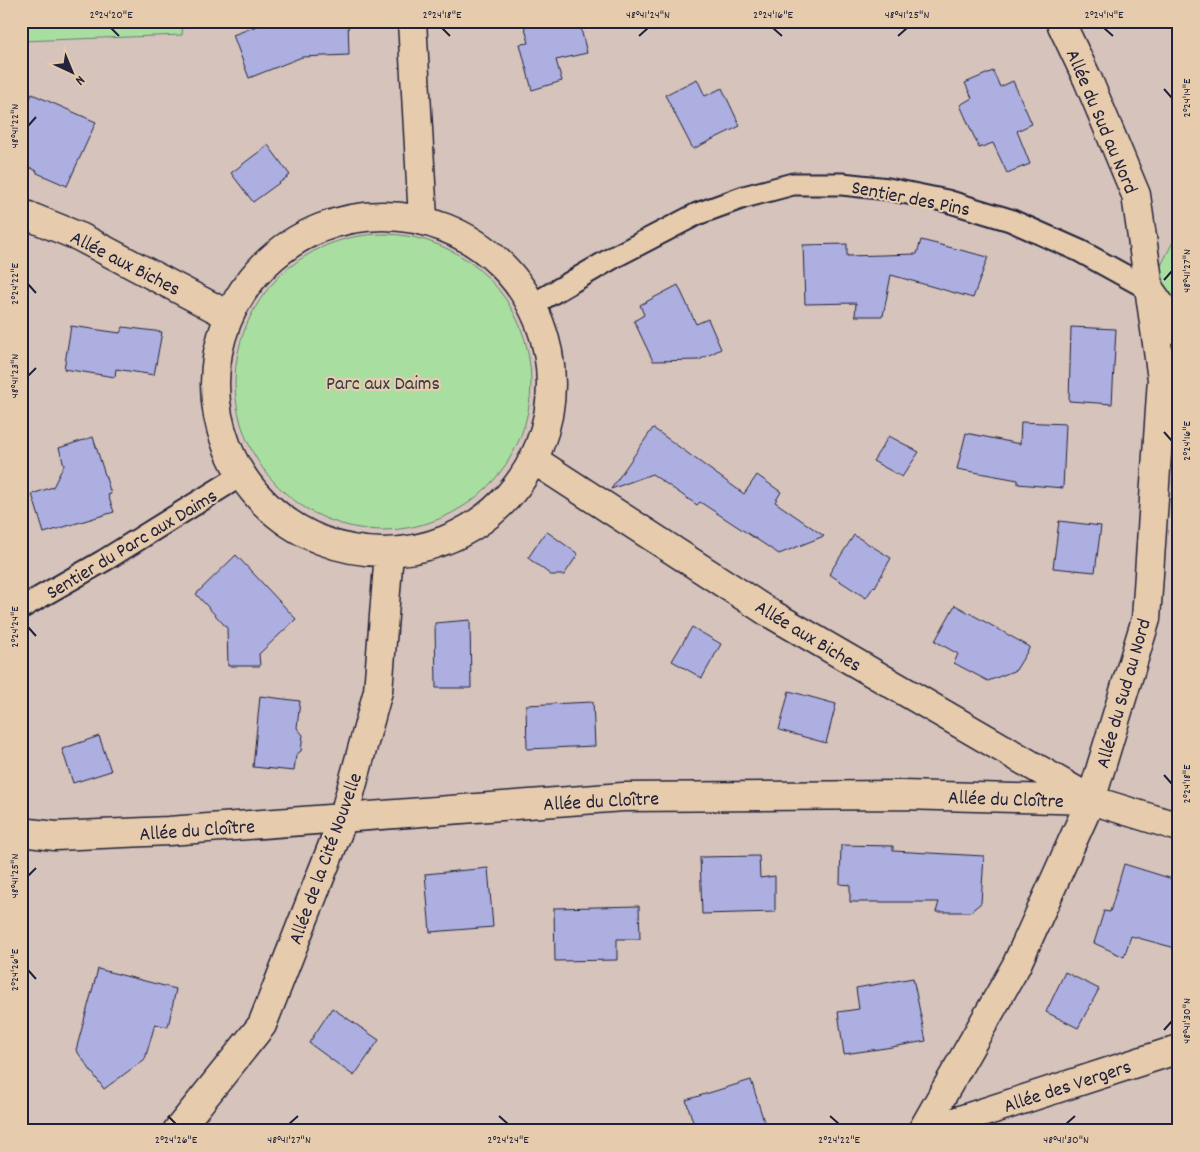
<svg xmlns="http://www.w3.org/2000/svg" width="1200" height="1152" font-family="Dekko,sans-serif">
	<rect width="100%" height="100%" fill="#d5c3bc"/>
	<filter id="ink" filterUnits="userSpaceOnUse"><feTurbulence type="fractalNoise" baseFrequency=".02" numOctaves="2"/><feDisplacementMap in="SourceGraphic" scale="10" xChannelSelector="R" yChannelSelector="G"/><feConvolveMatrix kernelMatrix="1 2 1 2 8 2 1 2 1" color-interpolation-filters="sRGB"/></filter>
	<g filter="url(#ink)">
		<!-- green -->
		<path fill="#a9dea1" stroke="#66806e" d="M 21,21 L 183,21 L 182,35 L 21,41 Z
			M 1179,230 L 1179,331 L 1149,289 Z
			M235 382a148 148 0 1 1 296 0a148 148 0 1 1-296 0Z"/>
		<!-- building -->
		<path fill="#acafe0" stroke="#22223b" d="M 270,21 L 348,21 L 349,55 L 302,57 L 249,78 L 233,35 Z
			M 523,21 L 579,21 L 587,53 L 556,60 L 562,81 L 532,90 L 520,44 L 529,43 Z
			M 993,71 L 1000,87 L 1013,81 L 1032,124 L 1017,131 L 1030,164 L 1007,173 L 993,143 L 979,148 L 960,105 L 972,98 L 965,83 Z
			M 697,79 L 705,96 L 722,88 L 740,126 L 693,149 L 665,95 Z
			M 32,94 L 96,122 L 67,186 L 37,173 L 37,171 L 21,163 L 21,119 Z
			M 268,145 L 290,175 L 253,202 L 231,173 Z
			M 921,240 L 988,257 L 973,298 L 891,275 L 883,316 L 855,316 L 856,303 L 805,304 L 803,245 L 847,244 L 847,256 L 917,254 Z
			M 678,285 L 696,324 L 708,319 L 721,349 L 699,360 L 653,361 L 634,321 L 644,315 L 640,305 Z
			M 71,326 L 120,333 L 123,327 L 162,332 L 154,375 L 116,369 L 115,377 L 64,369 Z
			M 1071,327 L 1116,329 L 1112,404 L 1069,401 Z
			M 1021,422 L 1066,424 L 1063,488 L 1018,484 L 1018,480 L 957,469 L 966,433 L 1020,444 Z
			M 653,428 L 744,494 L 757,475 L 781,492 L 775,502 L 824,536 L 779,554 L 700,502 L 697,505 L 652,474 L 611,489 Z
			M 889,436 L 919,452 L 902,477 L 873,461 Z
			M 93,437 L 111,494 L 108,495 L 114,512 L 44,533 L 32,494 L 53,487 L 64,465 L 59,448 Z
			M 1059,521 L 1101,526 L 1095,572 L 1053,568 Z
			M 546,531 L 578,554 L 564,575 L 551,575 L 528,558 Z
			M 854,535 L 891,558 L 875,587 L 874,586 L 866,598 L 829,574 Z
			M 236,555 L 296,619 L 259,654 L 260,666 L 228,666 L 227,628 L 196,594 Z
			M 955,605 L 1030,647 L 1016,670 L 988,681 L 954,663 L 958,654 L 935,641 Z
			M 470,620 L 471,688 L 436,688 L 435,623 Z
			M 692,627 L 721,644 L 702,678 L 672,661 Z
			M 789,691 L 836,704 L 826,743 L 779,730 Z
			M 260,696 L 300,701 L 297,728 L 303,735 L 301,751 L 296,755 L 294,771 L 253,767 Z
			M 593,702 L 595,746 L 527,749 L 526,705 Z
			M 99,736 L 111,771 L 73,783 L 62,749 Z
			M 841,845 L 893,846 L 893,851 L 984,856 L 981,903 L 970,912 L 936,912 L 939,902 L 850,902 L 850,885 L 840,884 Z
			M 759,856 L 760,878 L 775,876 L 775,912 L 702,914 L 700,857 Z
			M 1124,864 L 1179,881 L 1179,949 L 1131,936 L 1124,957 L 1094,943 L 1104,911 L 1110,912 Z
			M 488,868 L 493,927 L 430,932 L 425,874 Z
			M 639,906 L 640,939 L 617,939 L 617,960 L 555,961 L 554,908 Z
			M 98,969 L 176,989 L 168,1027 L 155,1024 L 145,1059 L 104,1089 L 76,1050 Z
			M 1065,972 L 1099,989 L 1078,1028 L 1046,1012 Z
			M 913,978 L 926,1041 L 886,1048 L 844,1054 L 838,1012 L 859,1009 L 856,988 Z
			M 332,1008 L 379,1040 L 354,1076 L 309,1043 Z
			M 751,1080 L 767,1131 L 696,1131 L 686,1100 Z"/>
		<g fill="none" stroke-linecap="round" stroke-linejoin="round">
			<!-- lane casing -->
			<g stroke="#22223b" stroke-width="25">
				<path id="lane" d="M 532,305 L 616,256 L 697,214 L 744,197 L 793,184 L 842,184 L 888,189 L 947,201 L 1010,220 L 1080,251 L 1149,289
					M 21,608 L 105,560 L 240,476"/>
			</g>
			<!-- street casing -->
			<g stroke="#22223b" stroke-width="31">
				<path id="street" d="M 412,21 L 423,219
					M 21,213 L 80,237 L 228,315
					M215 384a168 168 0 1 1 336 0a168 168 0 1 1-336 0Z
					M 1152,293 L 1179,331
					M 534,460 L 768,612 L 1088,798
					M 21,832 L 55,836 L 169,831 L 623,797 L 901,795 L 1091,800 L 1179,827
					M 177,1131 L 262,1025 L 343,819 L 378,691 L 389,553
					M 922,1131 L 1016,966 L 1091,800 L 1146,619 L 1162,379 L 1136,195 L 1088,80 L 1060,21
					M 926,1131 L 1179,1049"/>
			</g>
			<!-- lane -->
			<use href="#lane" stroke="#e6cbad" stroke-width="21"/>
			<!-- street -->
			<use href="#street" stroke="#e6cbad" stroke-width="28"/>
		</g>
	</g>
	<!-- ticks -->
	<path fill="none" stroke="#22223b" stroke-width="2" d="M 111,28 L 119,36M 442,28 L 450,36M 773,28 L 782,36M 1104,28 L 1113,36M 639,36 L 648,28M 898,36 L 907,28M 1164,89 L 1172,98M 28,126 L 36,117M 1164,280 L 1172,271M 28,284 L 36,293M 28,376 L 36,368M 1164,432 L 1172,441M 28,627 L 36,636M 1164,775 L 1172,784M 28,876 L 36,868M 28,970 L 36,979M 1164,1030 L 1172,1021M 168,1116 L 176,1124M 499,1116 L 508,1124M 830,1116 L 839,1124M 289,1124 L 298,1116M 1066,1124 L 1075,1116"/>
	<g text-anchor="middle" stroke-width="4.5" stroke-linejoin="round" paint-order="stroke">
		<!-- street labels -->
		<g font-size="20" fill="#22223b" stroke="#e6cbad">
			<text transform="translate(1103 121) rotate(67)" y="7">Allée du Sud au Nord</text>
			<text transform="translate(911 197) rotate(11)" y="7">Sentier des Pins</text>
			<text transform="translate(126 262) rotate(27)" y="7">Allée aux Biches</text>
			<text transform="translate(131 543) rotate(-31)" y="7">Sentier du Parc aux Daims</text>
			<text transform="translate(809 635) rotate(31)" y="7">Allée aux Biches</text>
			<text transform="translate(1122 693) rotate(-74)" y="7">Allée du Sud au Nord</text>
			<text transform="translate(1006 798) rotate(2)" y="7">Allée du Cloître</text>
			<text transform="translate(601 800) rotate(-3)" y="7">Allée du Cloître</text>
			<text transform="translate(197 829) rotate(-4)" y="7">Allée du Cloître</text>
			<text transform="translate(324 858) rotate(-70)" y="7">Allée de la Cité Nouvelle</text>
			<text transform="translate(1067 1085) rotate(-18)" y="7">Allée des Vergers</text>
		</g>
		<!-- park labels -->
		<g font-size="20" fill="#363e4a" stroke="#e6cbad">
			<text x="383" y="389">Parc aux Daims</text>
		</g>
	</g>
	<!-- margin -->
	<rect width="1200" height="1152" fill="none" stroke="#e6cbad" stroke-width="55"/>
	<!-- north arrow -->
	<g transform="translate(72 72) rotate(136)" stroke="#e6cbad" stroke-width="4" paint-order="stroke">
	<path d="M0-4L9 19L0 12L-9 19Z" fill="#22223b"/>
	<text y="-8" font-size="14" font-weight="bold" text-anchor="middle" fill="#22223b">N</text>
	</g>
	<rect x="28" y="28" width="1144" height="1096" fill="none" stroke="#22223b" stroke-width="2"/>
	<g font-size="12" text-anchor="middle" fill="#22223b">
		<text x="111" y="18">2°24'20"E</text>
		<text x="442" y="18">2°24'18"E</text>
		<text x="648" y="18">48°41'24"N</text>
		<text x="773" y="18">2°24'16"E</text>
		<text x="907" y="18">48°41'25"N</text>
		<text x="1104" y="18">2°24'14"E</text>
		<text transform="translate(1186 98) rotate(-90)" y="4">2°24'14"E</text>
		<text transform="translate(14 126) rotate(-90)" y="4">48°41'22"N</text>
		<text transform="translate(1186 271) rotate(-90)" y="4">48°41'27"N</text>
		<text transform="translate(14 284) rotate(-90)" y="4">2°24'22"E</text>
		<text transform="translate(14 376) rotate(-90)" y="4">48°41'23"N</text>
		<text transform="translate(1186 441) rotate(-90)" y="4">2°24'16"E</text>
		<text transform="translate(14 627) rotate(-90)" y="4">2°24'24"E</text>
		<text transform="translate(1186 784) rotate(-90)" y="4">2°24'18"E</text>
		<text transform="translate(14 876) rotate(-90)" y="4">48°41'25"N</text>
		<text transform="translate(14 970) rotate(-90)" y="4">2°24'26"E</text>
		<text transform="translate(1186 1021) rotate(-90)" y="4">48°41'30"N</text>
		<text x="176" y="1143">2°24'26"E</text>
		<text x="289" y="1143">48°41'27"N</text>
		<text x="508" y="1143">2°24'24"E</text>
		<text x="839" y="1143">2°24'22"E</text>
		<text x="1066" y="1143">48°41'30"N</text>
	</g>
</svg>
